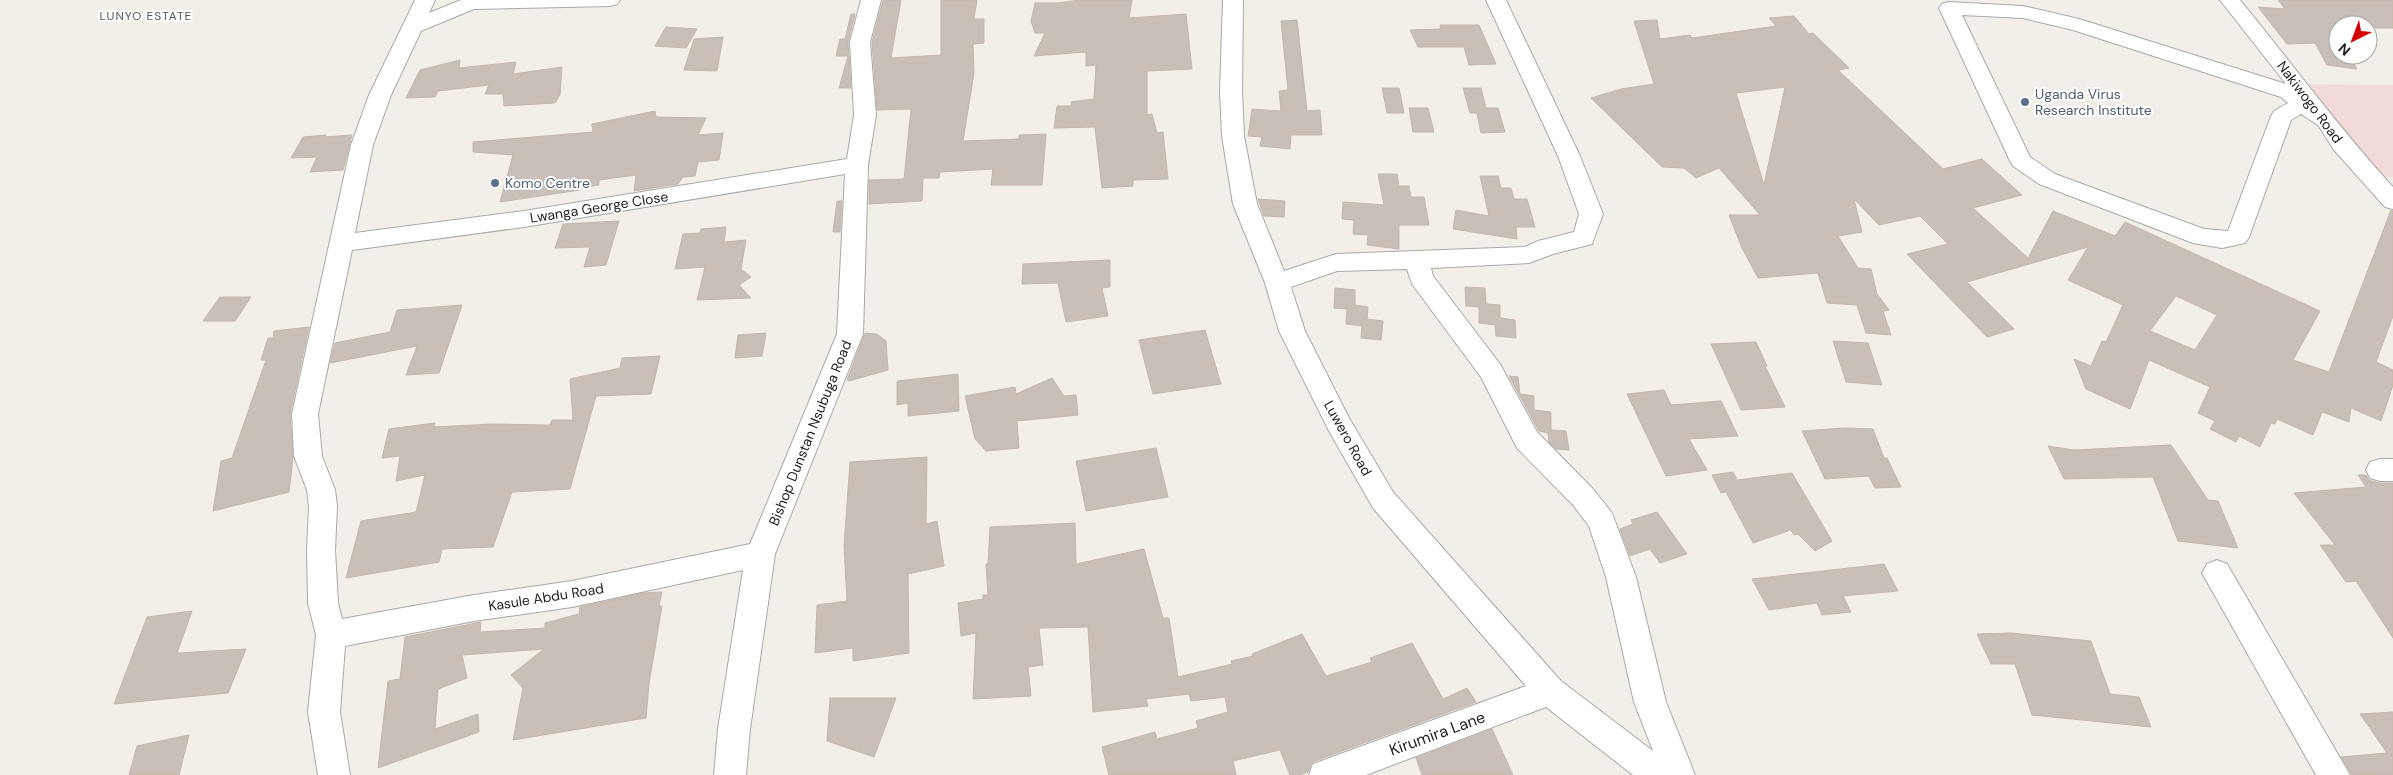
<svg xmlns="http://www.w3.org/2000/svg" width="2393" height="775" font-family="'DM Sans',sans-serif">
	<rect width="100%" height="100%" fill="#f2efe9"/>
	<!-- commercial -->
	<path fill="#f2dad9" d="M 2290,84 L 2393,85 L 2393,177 L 2372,177 Z"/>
	<!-- building -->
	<path fill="#c7bfb8" stroke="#c4b6ab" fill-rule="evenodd" d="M 883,0 L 901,0 L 891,58 L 941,55 L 941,0 L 977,0 L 974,19 L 984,19 L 984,43 L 973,44 L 974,73 L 963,141 L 1019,139 L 1019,135 L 1046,134 L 1042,185 L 991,185 L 993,169 L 940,172 L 939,178 L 923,178 L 922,201 L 869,204 L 869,180 L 904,179 L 911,109 L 877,110 L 872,42 Z
		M 1079,0 L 1132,0 L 1129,18 L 1186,14 L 1192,69 L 1147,71 L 1147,115 L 1152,114 L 1157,133 L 1163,132 L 1168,179 L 1133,180 L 1133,186 L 1102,188 L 1095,127 L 1054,128 L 1057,106 L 1072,106 L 1071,102 L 1094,99 L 1096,65 L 1086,66 L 1086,52 L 1034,56 L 1045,33 L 1035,33 L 1031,21 L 1035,3 L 1058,3 Z
		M 2278,0 L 2393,0 L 2393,28 L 2368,28 L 2368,25 L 2334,27 L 2338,35 L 2338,55 L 2349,55 L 2357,69 L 2327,65 L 2315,43 L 2287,44 L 2258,7 L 2285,9 Z
		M 851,14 L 855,14 L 848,42 L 851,88 L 839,88 L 848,56 L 836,56 L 840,39 L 845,39 Z
		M 1794,16 L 1809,34 L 1813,33 L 1849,68 L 1838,70 L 1943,169 L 1982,159 L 2022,195 L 1973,208 L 2028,258 L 2053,211 L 2115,236 L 2125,222 L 2320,311 L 2293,360 L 2329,372 L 2391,210 L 2393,211 L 2393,316 L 2376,362 L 2393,370 L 2393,385 L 2381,421 L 2351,408 L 2349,422 L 2322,412 L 2313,435 L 2277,419 L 2275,424 L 2271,423 L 2260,447 L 2239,436 L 2236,442 L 2210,429 L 2215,421 L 2198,413 L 2210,387 L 2149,360 L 2130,409 L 2086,389 L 2074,359 L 2091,366 L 2102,341 L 2106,342 L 2123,305 L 2068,280 L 2088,247 L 1967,282 L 2014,329 L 1987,337 L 1907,254 L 1948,244 L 1920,216 L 1879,225 L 1854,199 L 1862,232 L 1838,236 L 1858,268 L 1871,269 L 1877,294 L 1889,310 L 1883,311 L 1891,335 L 1866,333 L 1857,305 L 1827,303 L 1818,273 L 1758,278 L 1742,248 L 1729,215 L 1760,215 L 1719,168 L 1696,178 L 1684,168 L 1662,167 L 1591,98 L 1621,89 L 1654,84 L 1634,21 L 1657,20 L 1660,39 L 1690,35 L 1692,38 L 1776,26 L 1769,18 ZM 1785,87 L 1764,185 L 1736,93 ZM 2176,296 L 2217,315 L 2195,350 L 2150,331 Z
		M 1297,20 L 1307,111 L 1320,110 L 1322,135 L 1291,135 L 1290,149 L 1260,146 L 1262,137 L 1248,136 L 1252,109 L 1281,111 L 1279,91 L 1288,90 L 1281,21 Z
		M 1440,25 L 1479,25 L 1496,64 L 1469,65 L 1464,47 L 1418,47 L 1410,30 L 1441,29 Z
		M 666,27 L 697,29 L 686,48 L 655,46 Z
		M 723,37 L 717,71 L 684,70 L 694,39 Z
		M 460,60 L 459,68 L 516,62 L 513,74 L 562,67 L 560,95 L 555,103 L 504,106 L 503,94 L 485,94 L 489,85 L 438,91 L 435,97 L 406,98 L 420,70 Z
		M 1382,88 L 1399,88 L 1404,113 L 1387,113 Z
		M 1463,88 L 1481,88 L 1486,108 L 1498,108 L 1505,132 L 1481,133 L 1477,113 L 1470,113 Z
		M 1409,108 L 1428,108 L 1434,132 L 1413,132 Z
		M 655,111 L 656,117 L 706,118 L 698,135 L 723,133 L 719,160 L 698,162 L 695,176 L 683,177 L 678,184 L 634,191 L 636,175 L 599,180 L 599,185 L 580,188 L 580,190 L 500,202 L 513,155 L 473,152 L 473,142 L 593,132 L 592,124 Z
		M 326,135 L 325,137 L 352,135 L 343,170 L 310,172 L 317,157 L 291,158 L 303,137 Z
		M 1378,174 L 1397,174 L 1399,186 L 1409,186 L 1411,197 L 1424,197 L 1429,225 L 1399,225 L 1399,249 L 1367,245 L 1368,235 L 1353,234 L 1354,220 L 1342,219 L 1343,202 L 1384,205 Z
		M 1480,176 L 1498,176 L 1501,188 L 1511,188 L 1514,199 L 1527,199 L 1535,227 L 1516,227 L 1517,239 L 1453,229 L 1456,210 L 1489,216 Z
		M 1258,199 L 1285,201 L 1284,217 L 1264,216 Z
		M 837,201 L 842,201 L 840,232 L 833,232 Z
		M 619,221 L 606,265 L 584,267 L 590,247 L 555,248 L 563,224 Z
		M 726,227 L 724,242 L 746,240 L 741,269 L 751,277 L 739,285 L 751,298 L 697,300 L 705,267 L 675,269 L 683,234 L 700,233 L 701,229 Z
		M 1110,260 L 1110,287 L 1102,288 L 1108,316 L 1066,322 L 1058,283 L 1022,284 L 1023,264 Z
		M 1465,287 L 1485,288 L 1486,304 L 1500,305 L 1500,318 L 1515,320 L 1516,338 L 1496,336 L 1495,325 L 1479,323 L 1479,307 L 1466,306 Z
		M 1335,288 L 1355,290 L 1355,305 L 1368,307 L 1367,319 L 1383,321 L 1381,340 L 1361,338 L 1362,326 L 1346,324 L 1347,309 L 1334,308 Z
		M 220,297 L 251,297 L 235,321 L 203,321 Z
		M 462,305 L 439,373 L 406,375 L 417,346 L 330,363 L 335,343 L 390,332 L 397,310 Z
		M 309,327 L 290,414 L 293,458 L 289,492 L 213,511 L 221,461 L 232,458 L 266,360 L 261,360 L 268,338 L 273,338 L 274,331 Z
		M 1205,330 L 1221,384 L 1153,394 L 1139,340 Z
		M 766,333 L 762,356 L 735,358 L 738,335 Z
		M 865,333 L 877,334 L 886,341 L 888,370 L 849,381 L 847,380 Z
		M 1833,341 L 1868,343 L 1882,385 L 1846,382 Z
		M 1756,342 L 1767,366 L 1765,366 L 1785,407 L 1741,410 L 1711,344 Z
		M 660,356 L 651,394 L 596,396 L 570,489 L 512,492 L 493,547 L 442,549 L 439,562 L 346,578 L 361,521 L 416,512 L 425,475 L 396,481 L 400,456 L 382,458 L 389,429 L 435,423 L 434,427 L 491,424 L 550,425 L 552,420 L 573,420 L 570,379 L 620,368 L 622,358 Z
		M 958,374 L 959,411 L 908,416 L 908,403 L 897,405 L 897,381 Z
		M 1509,376 L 1518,377 L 1520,394 L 1534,396 L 1534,410 L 1551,412 L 1551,430 L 1566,431 L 1569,450 L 1556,449 L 1549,442 L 1548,433 L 1539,431 Z
		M 1052,378 L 1064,396 L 1076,395 L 1078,415 L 1017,421 L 1019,448 L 986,451 L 975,439 L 965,396 L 1015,387 L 1016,394 Z
		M 1664,390 L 1671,405 L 1721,401 L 1738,436 L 1689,439 L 1707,470 L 1666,476 L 1627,394 Z
		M 1845,428 L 1873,429 L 1884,458 L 1887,458 L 1901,487 L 1875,488 L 1869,476 L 1825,479 L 1802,431 Z
		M 2171,445 L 2208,500 L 2218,501 L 2238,548 L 2178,541 L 2153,477 L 2064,479 L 2048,446 L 2074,450 Z
		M 1156,448 L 1168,497 L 1086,511 L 1076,461 Z
		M 927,457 L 926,524 L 937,521 L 944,566 L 908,574 L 909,653 L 853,661 L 853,648 L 815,653 L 817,605 L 847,601 L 844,546 L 850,462 Z
		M 1733,472 L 1737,480 L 1792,473 L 1832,541 L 1815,551 L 1798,534 L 1794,535 L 1791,530 L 1753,543 L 1726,492 L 1721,493 L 1712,475 Z
		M 2358,475 L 2366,475 L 2369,480 L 2379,483 L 2393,483 L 2393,638 L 2356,581 L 2346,582 L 2320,545 L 2335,545 L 2294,493 L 2366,487 Z
		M 1657,512 L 1687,554 L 1660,563 L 1650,549 L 1630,556 L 1620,529 L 1633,524 L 1631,520 Z
		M 1075,523 L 1076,564 L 1144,549 L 1163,618 L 1169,618 L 1178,677 L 1232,664 L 1231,661 L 1253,656 L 1252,654 L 1302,634 L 1326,676 L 1372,662 L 1370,658 L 1412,643 L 1443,699 L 1467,688 L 1476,702 L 1312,762 L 1308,772 L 1299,775 L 1290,775 L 1280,750 L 1233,761 L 1236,775 L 1109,775 L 1102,747 L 1155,732 L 1157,739 L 1198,728 L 1196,721 L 1228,712 L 1225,697 L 1191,701 L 1189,694 L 1146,699 L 1148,706 L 1093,712 L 1088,627 L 1039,628 L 1043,665 L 1028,667 L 1031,696 L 973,699 L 976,633 L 961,636 L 958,603 L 983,599 L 983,595 L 988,595 L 986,564 L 988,564 L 990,527 Z
		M 1884,564 L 1898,591 L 1843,596 L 1851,612 L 1822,615 L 1817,603 L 1769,610 L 1752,579 Z
		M 662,592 L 659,606 L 662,606 L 649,684 L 646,718 L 513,740 L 523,688 L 511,675 L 544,649 L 462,655 L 467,678 L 438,689 L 435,729 L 478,714 L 479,732 L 378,768 L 388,681 L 400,679 L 405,637 L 481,622 L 480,632 L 545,628 L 545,623 L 579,614 L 580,607 L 644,593 Z
		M 192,611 L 177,653 L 246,649 L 228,693 L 114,704 L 147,617 Z
		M 2011,633 L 2091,641 L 2110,694 L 2139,697 L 2151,727 L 2032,715 L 2015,664 L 1991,664 L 1977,634 Z
		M 830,698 L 896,698 L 874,757 L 827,741 Z
		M 2393,712 L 2393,775 L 2352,775 L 2341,757 L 2387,753 L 2360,714 Z
		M 1492,729 L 1513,775 L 1422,775 L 1416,758 Z
		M 189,735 L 179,775 L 129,775 L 137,746 Z"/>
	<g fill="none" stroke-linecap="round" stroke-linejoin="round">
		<!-- minor casing -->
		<g stroke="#a9a9a9" stroke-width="2">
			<path id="minor" d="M 415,0 L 435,0 L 429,13 L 461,0 L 620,0 L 617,4 L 610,6 L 474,9 L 421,31 L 391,95 L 373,145 L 355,233 L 524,211 L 847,159 L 854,115 L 850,42 L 861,0 L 881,0 L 870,42 L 876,115 L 868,165 L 863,334 L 775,554 L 750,729 L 746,775 L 714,775 L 718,729 L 743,570 L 572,607 L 474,621 L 345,646 L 340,712 L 350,775 L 318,775 L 308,712 L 316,635 L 308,603 L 307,550 L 309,506 L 307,490 L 294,456 L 292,414 L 351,145 L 369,95 ZM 845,174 L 837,334 L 750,544 L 572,581 L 474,595 L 342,619 L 338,603 L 335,550 L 337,506 L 335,490 L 322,456 L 318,414 L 352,250 L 524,227 Z
				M 1223,0 L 1243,0 L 1242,91 L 1244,136 L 1257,204 L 1284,271 L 1336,254 L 1525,247 L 1538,241 L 1574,232 L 1579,214 L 1558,156 L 1486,0 L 1506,0 L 1580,156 L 1603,214 L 1592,244 L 1553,254 L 1529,263 L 1431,268 L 1433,276 L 1500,364 L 1537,432 L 1593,489 L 1612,513 L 1636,577 L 1666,702 L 1695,775 L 1633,775 L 1546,707 L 1366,775 L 1309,775 L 1313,764 L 1526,686 L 1373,508 L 1329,431 L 1279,331 L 1265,283 L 1233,204 L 1222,136 L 1220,91 ZM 1407,269 L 1412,284 L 1481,377 L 1517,448 L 1573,505 L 1589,526 L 1606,577 L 1634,702 L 1653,751 L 1561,681 L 1393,492 L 1349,418 L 1305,331 L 1291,287 L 1337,271 Z
				M 2220,0 L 2240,0 C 2291,62 2339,128 2393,187 L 2393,209 L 2385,207 L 2334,150 L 2318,125 L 2301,114 L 2291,120 L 2249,237 L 2245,243 L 2222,248 L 2193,243 L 2039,184 L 2013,166 L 2010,161 L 1939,8 L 1942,4 L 1949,2 L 2023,6 L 2079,19 L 2286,84 ZM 1962,15 L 2023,18 L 2073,30 L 2281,97 L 2288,103 L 2274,111 L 2271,116 L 2228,231 L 2204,229 L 2055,174 L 2030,157 Z
				M 2380,459 L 2393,459 L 2393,481 L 2380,481 L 2370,478 L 2366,470 L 2370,462 Z
				M 2217,560 L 2227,564 L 2350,775 L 2316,775 L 2202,573 L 2207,564 Z"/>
		</g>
		<!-- minor -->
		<use href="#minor" fill="#fff" fill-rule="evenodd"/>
	</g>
	<!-- markers -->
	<g fill="#5c6f8a" stroke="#fff" stroke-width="2">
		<circle cx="2025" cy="102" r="5"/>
		<circle cx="495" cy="183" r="5"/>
	</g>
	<g text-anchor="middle" stroke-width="4" stroke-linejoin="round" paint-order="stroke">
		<!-- far-neighbourhood labels -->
		<g font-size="12" letter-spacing="1" fill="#555" stroke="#fff">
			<text x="146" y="20">LUNYO ESTATE</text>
		</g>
		<!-- service labels -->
		<g font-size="14" fill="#4e5e75" stroke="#fff" text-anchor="start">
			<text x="2035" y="99">Uganda Virus<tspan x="2035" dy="16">Research Institute</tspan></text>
			<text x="505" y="188">Komo Centre</text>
		</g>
		<!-- street labels -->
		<g font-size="14" fill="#222" stroke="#fff">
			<text transform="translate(2310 102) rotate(53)" y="5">Nakiwogo Road</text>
			<text transform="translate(599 207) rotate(-9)" y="5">Lwanga George Close</text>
			<text transform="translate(810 433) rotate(-68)" y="5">Bishop Dunstan Nsubuga Road</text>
			<text transform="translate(1348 438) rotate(61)" y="5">Luwero Road</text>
			<text transform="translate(546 597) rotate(-9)" y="5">Kasule Abdu Road</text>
		</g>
		<!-- near-street labels -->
		<g font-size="16" fill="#222" stroke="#fff">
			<text transform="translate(1437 733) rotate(-20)" y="6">Kirumira Lane</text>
		</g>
	</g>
	<!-- north arrow -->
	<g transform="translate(2353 40) rotate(222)"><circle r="24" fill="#ffffff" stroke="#a7a7a7"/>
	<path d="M0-4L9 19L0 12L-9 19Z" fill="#d40000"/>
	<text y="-8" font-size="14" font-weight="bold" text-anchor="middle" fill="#222222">N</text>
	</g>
</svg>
